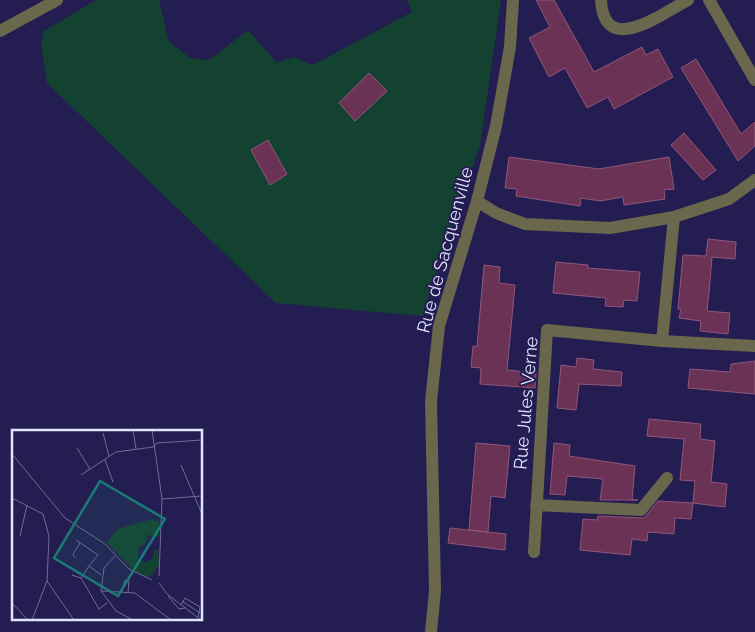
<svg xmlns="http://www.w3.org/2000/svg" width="755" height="632" font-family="Raleway,sans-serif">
	<rect width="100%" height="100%" fill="#241d52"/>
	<!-- green -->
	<path fill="#134330" d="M 96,0 L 159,0 L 169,42 L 190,58 L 209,60 L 248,30 L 277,63 L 294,57 L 313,65 L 412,12 L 407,0 L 501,0 L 480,145 L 422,316 L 276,303 L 47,83 L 41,44 L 44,31 Z"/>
	<!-- building -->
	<path fill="#6a3255" stroke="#92567a" d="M 536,0 L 554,0 L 594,72 L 642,47 L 646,55 L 658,49 L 673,77 L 614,109 L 608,97 L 587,108 L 565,68 L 549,77 L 529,38 L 550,27 Z
		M 696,59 L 741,134 L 755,122 L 755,146 L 738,161 L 681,68 Z
		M 369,73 L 387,91 L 355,121 L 339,103 Z
		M 684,133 L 716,170 L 703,180 L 671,145 Z
		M 268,140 L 287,174 L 270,185 L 251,150 Z
		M 509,157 L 599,169 L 669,157 L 674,189 L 664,190 L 665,199 L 624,205 L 623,197 L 600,201 L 581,198 L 580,206 L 516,196 L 517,189 L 505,188 Z
		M 708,239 L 736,242 L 735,259 L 712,257 L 709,293 L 707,311 L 730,313 L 728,334 L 700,331 L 701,321 L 679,318 L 681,309 L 678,309 L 683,255 L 706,256 Z
		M 556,262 L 588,265 L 588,268 L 640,272 L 637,301 L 624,300 L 623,307 L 605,306 L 606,298 L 553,293 Z
		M 484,265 L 500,267 L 499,283 L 515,285 L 507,370 L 536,373 L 535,388 L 480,384 L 481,368 L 471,367 L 473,346 L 477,347 Z
		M 577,358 L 594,360 L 593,369 L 622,372 L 621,386 L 579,384 L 576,410 L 557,408 L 561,365 L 576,367 Z
		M 755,361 L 755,394 L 688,388 L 690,369 L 730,372 L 731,364 Z
		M 649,419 L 701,424 L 700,439 L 715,441 L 711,482 L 727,484 L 725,507 L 693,503 L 695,481 L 680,480 L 684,439 L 647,436 Z
		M 476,443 L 510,446 L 505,498 L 491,496 L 488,532 L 469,530 Z
		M 554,443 L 570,445 L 569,456 L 635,466 L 632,500 L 638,500 L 600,500 L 603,479 L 567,476 L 565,495 L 550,494 Z
		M 658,501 L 693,503 L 691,519 L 675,518 L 674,534 L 648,532 L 647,541 L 632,539 L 630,555 L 580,550 L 583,519 L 597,520 L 598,516 L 644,518 Z
		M 450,528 L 506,534 L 505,550 L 448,543 Z"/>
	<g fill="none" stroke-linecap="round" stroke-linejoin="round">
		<!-- minor -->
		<path stroke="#6a684c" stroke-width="12" d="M 601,0 C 604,58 661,14 688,0
			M 709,0 L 755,80
			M 0,31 L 57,0
			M 477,201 L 496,213 L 525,224 L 610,228 L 674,217 L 729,199 L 755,180
			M 662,341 L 755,346
			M 536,505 L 641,510 L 667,478
			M 534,552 L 547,330 L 662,341 L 674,217
			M 431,632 L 435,591 L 431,401 L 439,326 L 477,201 L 496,126 L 510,47 L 513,0"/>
	</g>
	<g text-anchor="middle" stroke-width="4" stroke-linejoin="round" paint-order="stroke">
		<!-- street labels -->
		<g font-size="18" fill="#e2e3fe" stroke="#241d52">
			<text transform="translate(445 250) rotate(-75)" y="6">Rue de Sacquenville</text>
			<text transform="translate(526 403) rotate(-85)" y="6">Rue Jules Verne</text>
		</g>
	</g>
	<!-- overview -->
	<g transform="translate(12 430)">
		<rect width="190" height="190" fill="#241d52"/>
		<path d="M 141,89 L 147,92 L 147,107 L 135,105 L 134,113 L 127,117 L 126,130 L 134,132 L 141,128 L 142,120 L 146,120 L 147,136 L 137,147 L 126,144 L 95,113 L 105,99 Z" fill="#134330"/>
		<path fill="none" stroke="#706c97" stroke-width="1" d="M 121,0 L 124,19M 140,0 L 150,69 L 147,146M 91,3 L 97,26M 65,18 L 78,39M 0,24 L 53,88 L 93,114 L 117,139 L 140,150M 93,30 L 101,52M 169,35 L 190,84M 69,45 L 104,22 L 141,17 L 145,13 L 190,10M 0,68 L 31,84 L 37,106 L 35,151 L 20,190M 150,69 L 190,66M 8,106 L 15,75M 64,110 L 86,125 L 77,136 L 89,145M 103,126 L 92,138 L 89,161 L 104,181 L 121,190M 63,128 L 61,124 L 68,113M 60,145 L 69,148 L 77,136M 69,148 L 87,179 L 95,173M 35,151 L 62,190M 147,153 L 155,164 L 189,190M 89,161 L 123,163 L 159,190M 110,162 L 113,150 L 117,152 L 116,162M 156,166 L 167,179 L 173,178M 170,171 L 188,183M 0,173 L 16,190M 169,175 L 173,168 L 188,177 L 186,188"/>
		<path fill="#1a7b75" fill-opacity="0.15" stroke="#1a7b75" stroke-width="2.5" d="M 88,51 L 153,89 L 106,166 L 42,128 Z"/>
		<rect width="190" height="190" fill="none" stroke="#e2e3fe" stroke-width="2.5"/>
	</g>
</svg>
